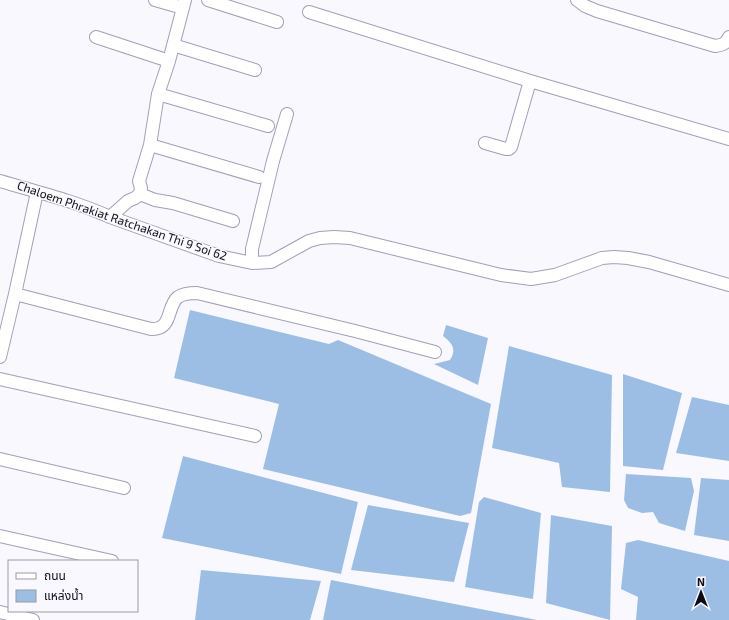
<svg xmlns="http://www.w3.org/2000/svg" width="729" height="620" font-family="'Exo 2','Noto Sans Thai',sans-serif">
	<rect width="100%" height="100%" fill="#f8f8fe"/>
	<!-- water -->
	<path fill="#9cbee5" d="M 190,310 L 329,344 L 338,340 L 491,404 L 471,513 L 460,516 L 263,469 L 279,404 L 174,378 Z
		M 446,325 L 488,338 L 478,385 L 434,364 L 450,360 C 457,349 452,343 443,336 Z
		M 509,346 L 612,375 L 610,492 L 562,487 L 559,463 L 492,448 Z
		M 623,374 L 682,393 L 663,470 L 623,466 Z
		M 692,397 L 729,405 L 729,461 L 676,453 Z
		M 183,456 L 358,502 L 341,574 L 162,538 Z
		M 626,474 L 691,478 L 694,491 L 685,531 L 659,523 L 653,512 L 642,513 L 628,508 L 624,500 Z
		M 701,478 L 729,480 L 729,541 L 694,535 Z
		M 484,497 L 541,513 L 533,599 L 465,587 L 479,502 Z
		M 368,505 L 469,523 L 454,582 L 351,570 Z
		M 551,515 L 612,526 L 610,620 L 546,603 Z
		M 638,540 L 729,561 L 729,620 L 636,620 L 638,597 L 621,589 L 626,543 Z
		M 201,570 L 321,581 L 310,620 L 195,620 Z
		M 331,580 L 537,620 L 323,620 Z"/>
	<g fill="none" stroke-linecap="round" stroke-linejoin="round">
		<!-- minor casing -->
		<g stroke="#a19fb9" stroke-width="14">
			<path id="minor" d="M 155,0 L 183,8
				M 185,0 L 169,61 L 158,94 L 150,145 L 139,181 L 141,188 L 140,194 L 155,200 L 173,203 L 233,221
				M 208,0 L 277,22
				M 577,0 L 585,6 L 597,11 L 715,46 C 722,45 726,44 729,37
				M 309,12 L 530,81 L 729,139
				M 96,37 L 169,61
				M 173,45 L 255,70
				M 158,94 L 268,126
				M 485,143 L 506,149 L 509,149 L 511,147 L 530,81
				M 150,145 L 259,177
				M 0,181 C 37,192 75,201 110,217 L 219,256 L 252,263 L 271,262 L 309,241 L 320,238 L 334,237 L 350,238 L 501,275 L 531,279 L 555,275 L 602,258 L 614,257 L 628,258 L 649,262 L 729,285
				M 110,217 L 128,201 L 135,198 L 140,194
				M 252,263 L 252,249 L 273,161 L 287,114
				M 15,294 L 151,329 C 173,330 166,307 178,297 C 184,293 191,293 197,293 L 355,331 L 435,352
				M 0,357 L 15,294 L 37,192
				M 0,379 L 255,436
				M 0,459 L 124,488
				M 0,536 L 112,561
				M 0,612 L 33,620"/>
		</g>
		<!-- minor -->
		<use href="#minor" stroke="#fff" stroke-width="12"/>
	</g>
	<g text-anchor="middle" stroke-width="3" stroke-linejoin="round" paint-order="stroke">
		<!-- street labels -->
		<g font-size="12" fill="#0d0c15" stroke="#f8f8fe">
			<text transform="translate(122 221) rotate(19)" y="4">Chaloem Phrakiat Ratchakan Thi 9 Soi 62</text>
		</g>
	</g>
	<!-- legend -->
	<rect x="8" y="560" width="130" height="52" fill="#f8f8fe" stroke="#9a9aa1"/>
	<rect x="16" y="573" width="20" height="6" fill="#ffffff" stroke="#9a9aa1"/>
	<text x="44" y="580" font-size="12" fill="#0d0c15">ถนน</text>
	<rect x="16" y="590" width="20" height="12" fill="#9cbee5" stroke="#9a9aa1"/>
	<text x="44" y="600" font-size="12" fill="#0d0c15">แหล่งน้ำ</text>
	<!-- north arrow -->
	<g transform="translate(701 592)" stroke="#f8f8fe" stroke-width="3" paint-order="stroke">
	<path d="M0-3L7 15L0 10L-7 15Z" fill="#0d0c15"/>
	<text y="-6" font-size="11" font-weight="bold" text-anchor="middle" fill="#0d0c15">N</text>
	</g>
</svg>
